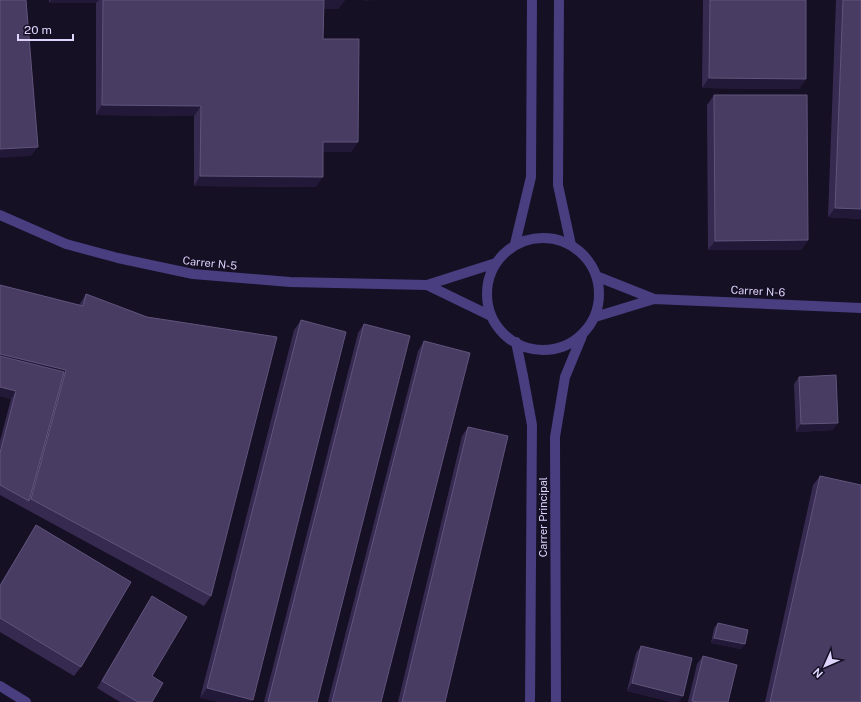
<svg xmlns="http://www.w3.org/2000/svg" width="861" height="702" font-family="'Public Sans',sans-serif">
	<rect width="100%" height="100%" fill="#161024"/>
	<g fill="none" stroke-linecap="round" stroke-linejoin="round">
		<!-- minor -->
		<path stroke="#483e80" stroke-width="10" d="M 559,0 L 558,185 L 571,245
			M 0,215 L 66,244 L 118,258 L 193,274 L 290,282 L 427,285 L 496,263
			M487 294a56 56 0 1 1 112 0a56 56 0 1 1-112 0Z
			M 515,244 L 531,177 L 532,0
			M 596,276 L 654,299 L 861,308
			M 427,285 L 491,316
			M 595,317 L 654,299
			M 516,342 L 523,376 L 532,425 L 530,702
			M 0,686 L 26,702
			M 556,702 L 555,437 L 565,377 L 582,336"/>
	</g>
	<!-- wall -->
	<path fill="#372a51" d="M 49,0 L 345,0 L 338,9 L 324,9 L 323,39 L 358,142 L 351,152 L 323,152 L 316,187 L 194,186 L 194,116 L 96,115 L 96,3 L 49,3 Z
		M 703,0 L 806,0 L 806,79 L 799,89 L 702,88 Z
		M 836,0 L 861,0 L 861,219 L 828,217 Z
		M 714,95 L 808,240 L 801,250 L 708,250 L 707,105 Z
		M 0,285 L 79,305 L 86,294 L 211,596 L 204,606 L 0,495 L 0,441 L 11,399 L 0,396 Z
		M 301,320 L 251,702 L 200,698 L 294,330 Z
		M 364,324 L 317,702 L 264,702 L 358,333 Z
		M 424,341 L 381,702 L 328,702 L 418,351 Z
		M 799,377 L 833,430 L 796,432 L 794,384 Z
		M 468,427 L 445,702 L 398,702 L 462,436 Z
		M 820,476 L 861,702 L 765,702 L 813,485 Z
		M 36,525 L 81,667 L 74,676 L 0,632 L 0,584 L 30,535 Z
		M 152,596 L 152,702 L 120,702 L 97,688 L 147,604 Z
		M 718,623 L 741,649 L 711,643 L 714,628 Z
		M 641,646 L 683,696 L 678,702 L 672,702 L 627,691 L 636,653 Z
		M 703,656 L 728,702 L 688,702 L 697,664 Z"/>
	<!-- shaded-wall -->
	<path fill="#221837" d="M 51,0 L 99,0 L 96,3 L 49,3 Z
		M 323,0 L 345,0 L 338,9 L 317,9 Z
		M 364,0 L 377,0 L 363,1 Z
		M 709,78 L 806,79 L 799,89 L 702,88 Z
		M 102,105 L 201,106 L 194,116 L 96,115 Z
		M 323,142 L 358,142 L 351,152 L 316,152 Z
		M 38,147 L 31,156 L 0,158 L 0,149 Z
		M 200,176 L 323,177 L 316,187 L 194,186 Z
		M 835,208 L 861,209 L 861,219 L 828,217 Z
		M 808,240 L 801,250 L 708,250 L 715,241 Z
		M 0,354 L 66,370 L 59,379 L 0,365 Z
		M 0,387 L 16,391 L 11,399 L 0,396 Z
		M 838,423 L 833,430 L 796,432 L 801,424 Z
		M 714,638 L 745,644 L 741,649 L 711,643 Z
		M 632,683 L 683,696 L 678,702 L 672,702 L 627,691 Z
		M 207,688 L 253,700 L 251,702 L 218,702 L 200,698 Z"/>
	<!-- building -->
	<path fill="#493c63" stroke="#60547c" d="M 0,0 L 26,0 L 38,147 L 0,149 Z
		M 103,0 L 324,0 L 323,39 L 359,39 L 358,142 L 323,142 L 323,177 L 200,176 L 201,106 L 102,105 Z
		M 710,0 L 806,0 L 806,79 L 709,78 Z
		M 843,0 L 861,0 L 861,209 L 835,208 Z
		M 714,95 L 807,95 L 808,240 L 715,241 Z
		M 0,285 L 83,306 L 86,294 L 147,317 L 277,337 L 211,596 L 31,499 L 66,370 L 0,354 Z
		M 301,320 L 346,332 L 253,700 L 207,688 Z
		M 364,324 L 410,336 L 317,702 L 268,702 Z
		M 424,341 L 470,353 L 381,702 L 332,702 Z
		M 0,356 L 64,372 L 29,501 L 0,485 L 0,453 L 16,391 L 0,387 Z
		M 836,375 L 838,423 L 801,424 L 799,377 Z
		M 468,427 L 508,436 L 445,702 L 402,702 Z
		M 820,476 L 861,485 L 861,702 L 770,702 Z
		M 36,525 L 131,582 L 81,667 L 0,618 L 0,586 Z
		M 152,596 L 187,617 L 152,676 L 163,683 L 152,702 L 138,702 L 102,681 Z
		M 718,623 L 748,630 L 745,644 L 714,638 Z
		M 641,646 L 692,658 L 683,696 L 632,683 Z
		M 703,656 L 737,665 L 728,702 L 697,702 L 692,701 Z"/>
	<g text-anchor="middle" stroke-width="3" stroke-linejoin="round" paint-order="stroke">
		<!-- street labels -->
		<g font-size="11" fill="#ded5fd" stroke="#161024">
			<text transform="translate(210 263) rotate(6)" y="4">Carrer N-5</text>
			<text transform="translate(758 291) rotate(3)" y="4">Carrer N-6</text>
			<text transform="translate(543 517) rotate(-90)" y="4">Carrer Principal</text>
		</g>
	</g>
	<!-- north arrow -->
	<g transform="translate(825 666) rotate(225)" stroke="#161024" stroke-width="3" paint-order="stroke">
	<path d="M0-3L7 15L0 10L-7 15Z" fill="#ded5fd"/>
	<text y="-6" font-size="11" font-weight="bold" text-anchor="middle" fill="#ded5fd">N</text>
	</g>
	<!-- scale -->
	<path d="M18 34v6h55v-6" fill="none" stroke="#ded5fd" stroke-width="2"/>
	<text x="24" y="34" font-size="12" fill="#ded5fd" stroke="#161024" stroke-width="3" paint-order="stroke">20 m</text>
</svg>
